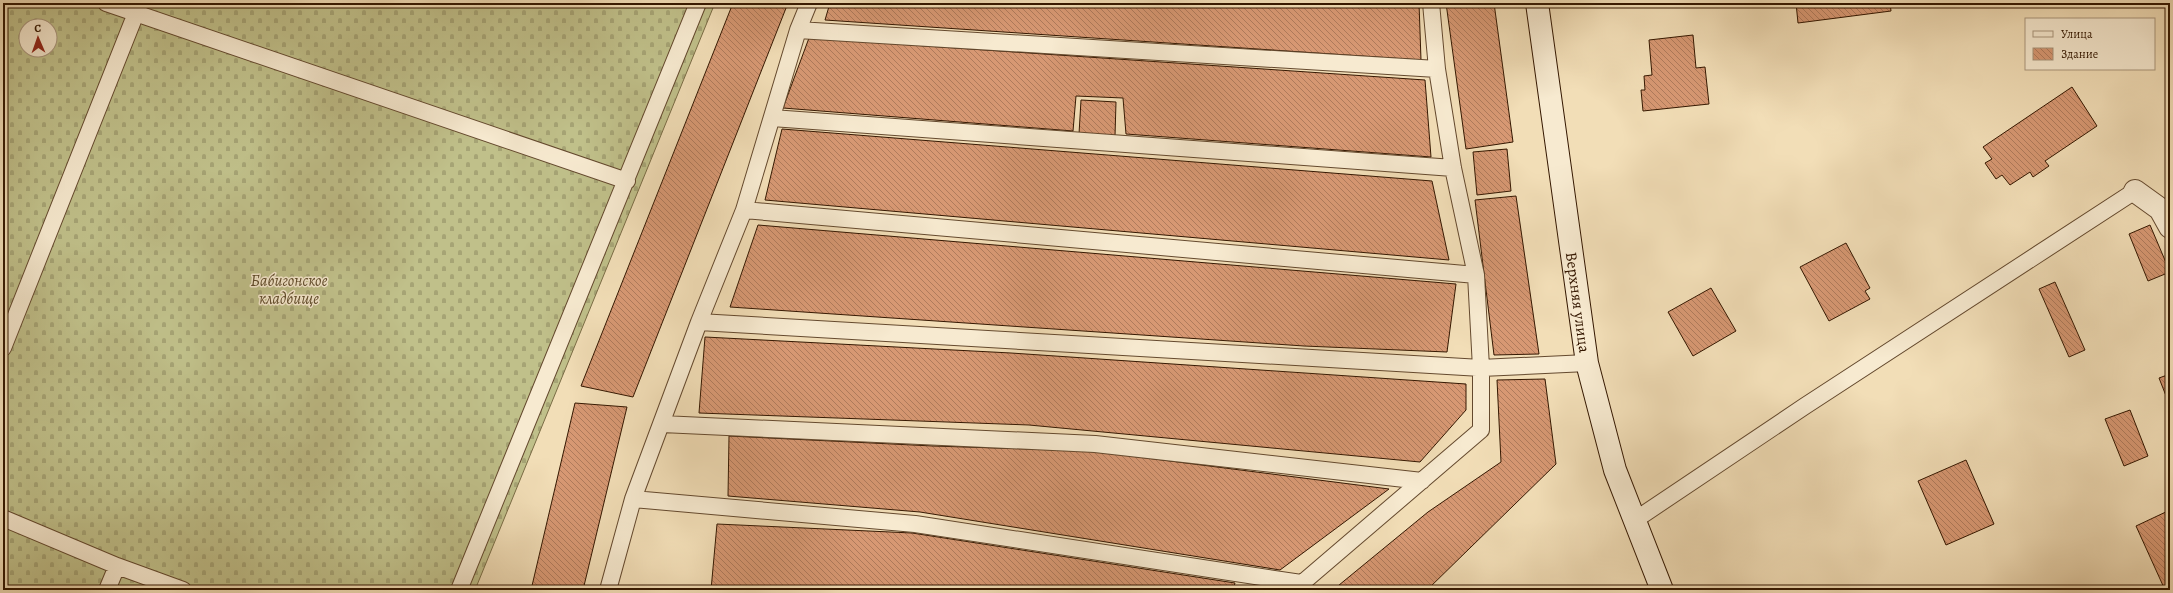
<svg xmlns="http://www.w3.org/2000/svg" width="2173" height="593" font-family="Alegreya,serif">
	<defs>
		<pattern id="cemetery-stones" width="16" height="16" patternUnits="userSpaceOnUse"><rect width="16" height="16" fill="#c0c08a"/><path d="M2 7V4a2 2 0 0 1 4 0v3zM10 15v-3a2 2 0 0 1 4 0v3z" fill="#a6a475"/></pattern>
		<pattern id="building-back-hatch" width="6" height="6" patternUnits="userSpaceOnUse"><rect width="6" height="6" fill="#d79873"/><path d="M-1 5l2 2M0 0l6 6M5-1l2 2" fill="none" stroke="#af7b5c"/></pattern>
	</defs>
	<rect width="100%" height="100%" fill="#f2deb7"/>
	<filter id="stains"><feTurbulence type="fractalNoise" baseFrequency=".005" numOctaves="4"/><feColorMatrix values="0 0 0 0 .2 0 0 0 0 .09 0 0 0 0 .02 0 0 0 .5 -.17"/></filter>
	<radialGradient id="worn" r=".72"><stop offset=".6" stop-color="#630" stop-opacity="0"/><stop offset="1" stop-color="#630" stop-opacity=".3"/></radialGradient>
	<!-- cemetery -->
	<path fill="url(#cemetery-stones)" stroke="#7a6c45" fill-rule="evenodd" d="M 3,3 L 715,3 L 475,590 L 3,590 ZM 26,26 L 50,26 L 50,50 L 26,50 Z"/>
	<!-- building -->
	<path fill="url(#building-back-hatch)" stroke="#341700" d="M 733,3 L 788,3 L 633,397 L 581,386 Z
		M 830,3 L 1419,3 L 1421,60 L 825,20 Z
		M 1446,3 L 1494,3 L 1513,142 L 1466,149 Z
		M 1796,3 L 1890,3 L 1891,11 L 1798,23 Z
		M 1693,35 L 1696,68 L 1705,67 L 1709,104 L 1643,111 L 1641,90 L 1645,90 L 1644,76 L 1652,75 L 1649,40 Z
		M 809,38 L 1425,80 L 1431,157 L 1126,134 L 1123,98 L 1076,96 L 1073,131 L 783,108 Z
		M 2072,87 L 2097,126 L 2045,161 L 2049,166 L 2033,177 L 2030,172 L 2010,185 L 2002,175 L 1996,179 L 1985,163 L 1992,159 L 1983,147 Z
		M 1081,100 L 1116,102 L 1115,136 L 1079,134 Z
		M 782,129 L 1432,181 L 1449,260 L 765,200 Z
		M 1507,149 L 1511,191 L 1477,195 L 1473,152 Z
		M 1516,196 L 1539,354 L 1494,355 L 1475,200 Z
		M 758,225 L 1456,284 L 1447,352 L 1304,346 L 730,307 Z
		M 2150,225 L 2170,272 L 2148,281 L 2129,234 Z
		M 1846,243 L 1870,288 L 1865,291 L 1870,299 L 1829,321 L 1800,267 Z
		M 2055,282 L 2085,350 L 2069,357 L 2039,289 Z
		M 1711,288 L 1736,331 L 1693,356 L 1668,312 Z
		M 705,337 L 1011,353 L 1466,384 L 1466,410 L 1420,462 L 1029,425 L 699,413 Z
		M 2170,374 L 2170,406 L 2159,378 Z
		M 1545,379 L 1556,464 L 1427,590 L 1333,590 L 1428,512 L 1501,462 L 1497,380 Z
		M 575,403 L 627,407 L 583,590 L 531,590 Z
		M 2130,410 L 2148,456 L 2124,466 L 2105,419 Z
		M 729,436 L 933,446 L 1092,451 L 1389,489 L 1280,570 L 920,512 L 728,496 Z
		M 1966,460 L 1994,524 L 1946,545 L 1918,481 Z
		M 2170,510 L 2170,590 L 2165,590 L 2136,526 Z
		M 717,524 L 912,533 L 1235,583 L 1233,590 L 711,590 Z"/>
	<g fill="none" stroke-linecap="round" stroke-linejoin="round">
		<!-- lane casing -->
		<g stroke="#64492e" stroke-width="18">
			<path id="lane" d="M 106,3 L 627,181
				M 798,30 L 1437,69
				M 772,118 L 1453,168
				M 744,210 L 1476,275
				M 699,322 L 1481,368 L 1587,363
				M 3,348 L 140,3
				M 662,424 L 1095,444 L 1422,481
				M 633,499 L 915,524 L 1301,583
				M 3,518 L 117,566 L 183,590
				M 1635,520 L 1805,406 L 2135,191
				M 107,590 L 117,566
				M 459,590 L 698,3
				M 608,590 L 633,499 L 699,322 L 744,210 L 798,30 L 809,3
				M 1294,590 L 1481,430 L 1481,368 L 1476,275 L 1453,168 L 1437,69 L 1431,3"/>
		</g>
		<!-- street casing -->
		<g stroke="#64492e" stroke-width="24">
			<path id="street" d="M 2135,191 L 2160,209 L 2170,227"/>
		</g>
		<!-- secondary casing -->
		<g stroke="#341700" stroke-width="24">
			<g id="secondary">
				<path id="s1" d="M 1537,3 L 1587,363 L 1615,470 L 1662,590"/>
			</g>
		</g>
		<!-- lane -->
		<use href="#lane" stroke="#f7ead0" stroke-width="16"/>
		<!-- street -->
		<use href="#street" stroke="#f7ead0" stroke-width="22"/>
		<!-- secondary -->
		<use href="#secondary" stroke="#f7ead0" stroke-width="22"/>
	</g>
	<g text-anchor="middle" stroke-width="3" stroke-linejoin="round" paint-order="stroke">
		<!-- park labels -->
		<g font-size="16" font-style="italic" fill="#5e4a29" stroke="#f7ead0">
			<text x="289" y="286">Бабигонское<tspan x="289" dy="18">кладбище</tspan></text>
		</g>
		<!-- street labels -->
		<g font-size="16" fill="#341700" stroke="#f7ead0">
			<text dy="6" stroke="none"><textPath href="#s1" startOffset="302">Верхняя улица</textPath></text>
		</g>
	</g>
	<!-- margin -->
	<rect width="2173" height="593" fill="none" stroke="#f2deb7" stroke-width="16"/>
	<rect x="4" y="4" width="2165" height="585" fill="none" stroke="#341700" stroke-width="2"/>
	<rect x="8" y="8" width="2157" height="577" fill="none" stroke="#341700"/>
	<!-- legend -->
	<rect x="2025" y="18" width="130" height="52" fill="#f7ead0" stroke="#a9967d"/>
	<rect x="2033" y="31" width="20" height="6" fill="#f7ead0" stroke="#a9967d"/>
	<text x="2061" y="38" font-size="12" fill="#341700">Улица</text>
	<rect x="2033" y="48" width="20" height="12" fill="url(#building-back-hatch)" stroke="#a9967d"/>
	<text x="2061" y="58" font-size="12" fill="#341700">Здание</text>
	<!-- north arrow -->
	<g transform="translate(38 38) rotate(358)"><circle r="19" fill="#f7ead0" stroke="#a9967d"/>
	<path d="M0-3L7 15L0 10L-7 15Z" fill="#8f2418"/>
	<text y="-6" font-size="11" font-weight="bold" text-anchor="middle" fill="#341700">С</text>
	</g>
	<rect width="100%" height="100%" filter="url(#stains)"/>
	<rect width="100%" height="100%" fill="url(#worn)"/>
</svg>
